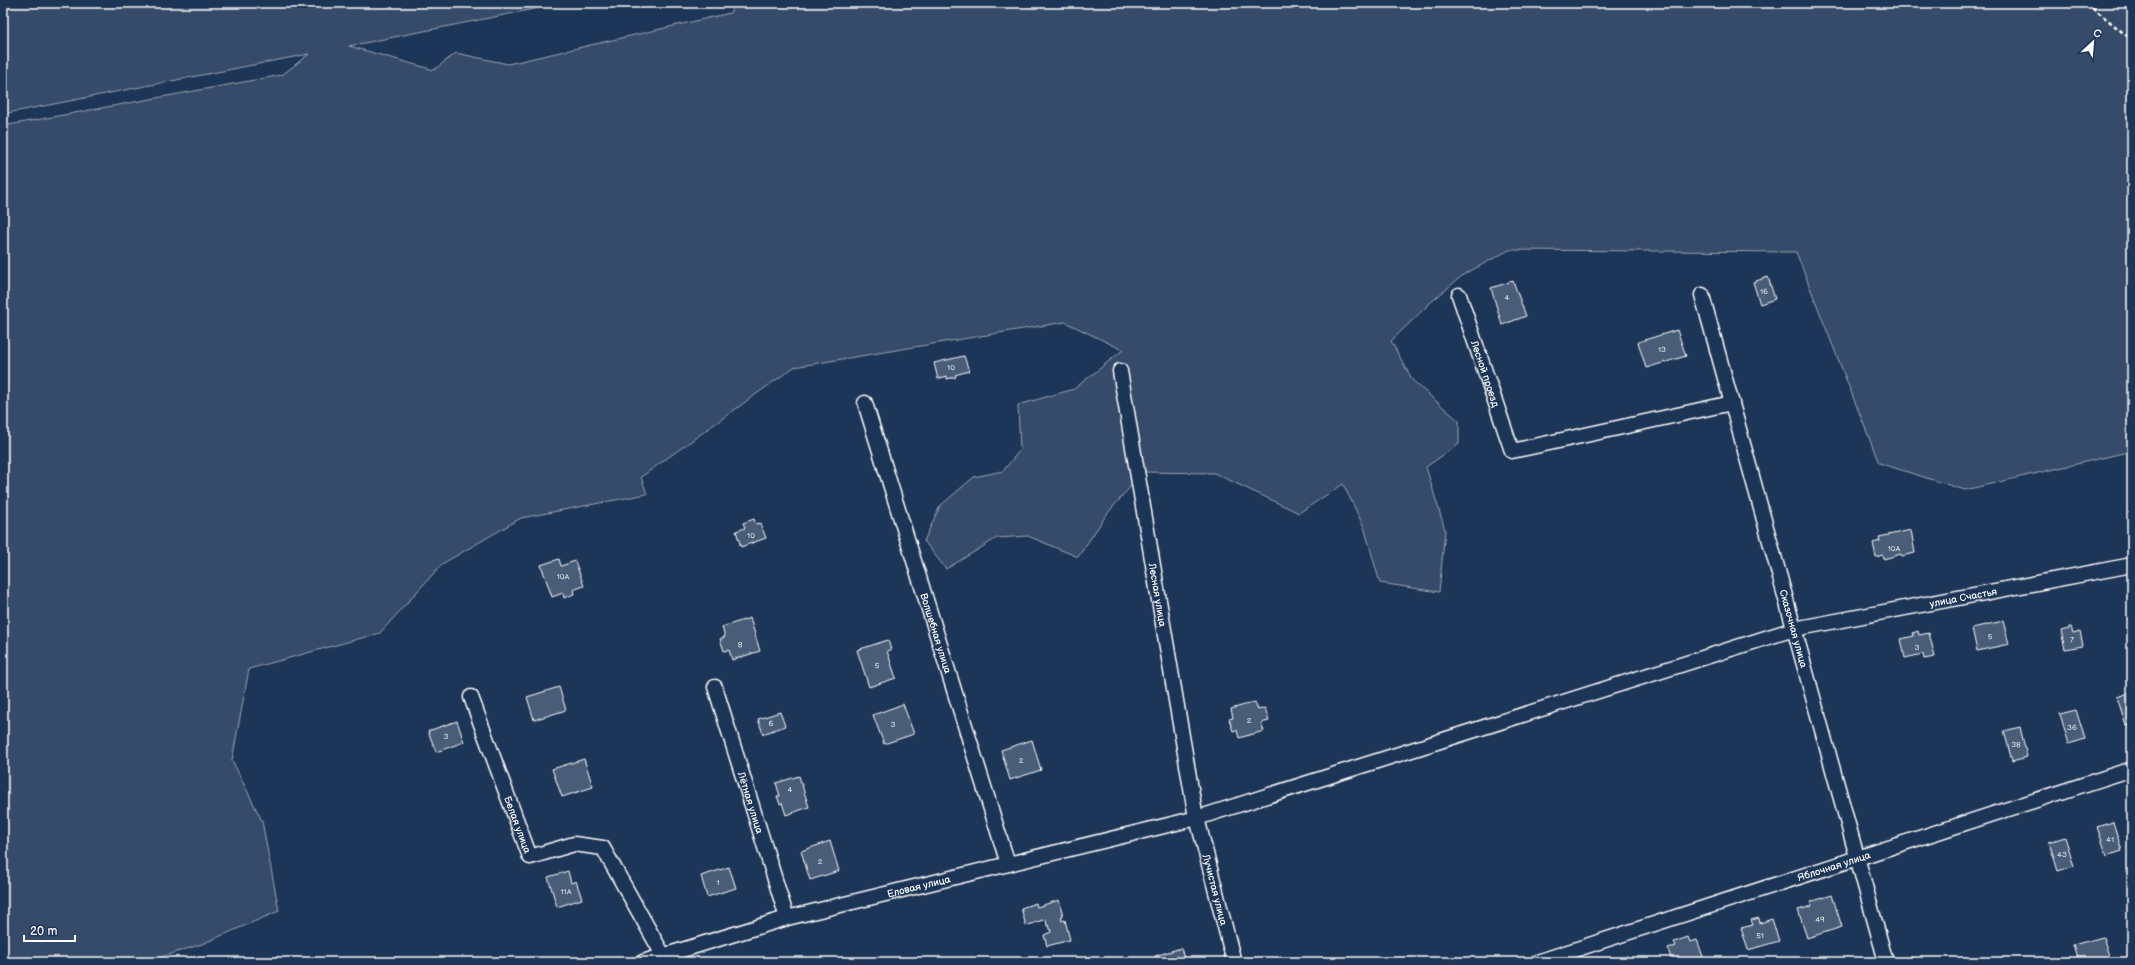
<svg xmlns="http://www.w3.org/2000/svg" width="2135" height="965" font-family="'Balsamiq Sans',sans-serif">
	<rect width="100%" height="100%" fill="#1d3557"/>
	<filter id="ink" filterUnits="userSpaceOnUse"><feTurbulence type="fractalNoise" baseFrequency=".025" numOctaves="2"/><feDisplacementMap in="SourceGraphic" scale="8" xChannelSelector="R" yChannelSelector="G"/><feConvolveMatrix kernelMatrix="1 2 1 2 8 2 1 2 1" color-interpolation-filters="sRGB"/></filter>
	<g filter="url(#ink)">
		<!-- green -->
		<path fill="#364b69" stroke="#9aa5b4" d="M 3,3 L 564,3 L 349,46 L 434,70 L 456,53 L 508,64 L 730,13 L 736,3 L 2132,3 L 2132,451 L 1965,490 L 1879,463 L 1796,252 L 1509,250 L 1463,275 L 1430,303 L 1391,341 L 1413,381 L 1459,421 L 1459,444 L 1426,467 L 1445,530 L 1439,592 L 1380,583 L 1364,527 L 1343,484 L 1299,513 L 1214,473 L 1143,472 L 1107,514 L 1078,557 L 1028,536 L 997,538 L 946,569 L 924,541 L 940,506 L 974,477 L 1003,471 L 1020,450 L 1018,405 L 1074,389 L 1123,350 L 1065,322 L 794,367 L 641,477 L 647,494 L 521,518 L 442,564 L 380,633 L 249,669 L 232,760 L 262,821 L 279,911 L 202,944 L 146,962 L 3,962 L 3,126 L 282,75 L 309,54 L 3,114 Z"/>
		<!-- building -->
		<path fill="#4a5d79" stroke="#fff" d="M 1768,277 L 1775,299 L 1760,304 L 1753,282 Z
			M 1513,281 L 1526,316 L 1502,325 L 1491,288 Z
			M 1677,330 L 1686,356 L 1646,368 L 1638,342 Z
			M 964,356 L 969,371 L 955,375 L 956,377 L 947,379 L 947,376 L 938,379 L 934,363 Z
			M 754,519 L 756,524 L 760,523 L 766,538 L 741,547 L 736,531 L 745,528 L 743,523 Z
			M 1911,530 L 1915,553 L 1902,556 L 1901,554 L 1884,559 L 1883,555 L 1876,557 L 1873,543 L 1880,541 L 1879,537 Z
			M 559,559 L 561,566 L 575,561 L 584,586 L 573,590 L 574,594 L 564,598 L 563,593 L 552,597 L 541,565 Z
			M 750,618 L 760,651 L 732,660 L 729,650 L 724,651 L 720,639 L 725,637 L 722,627 Z
			M 2003,621 L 2009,644 L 1977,651 L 1972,628 Z
			M 2069,627 L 2071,627 L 2073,633 L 2080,631 L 2083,646 L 2065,649 L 2061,631 L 2069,629 Z
			M 1918,631 L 1919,635 L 1929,633 L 1935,657 L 1924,659 L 1923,654 L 1905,658 L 1901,639 L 1914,636 L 1913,633 Z
			M 888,640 L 891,650 L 887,651 L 896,678 L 869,687 L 857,650 Z
			M 559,687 L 566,710 L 534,720 L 527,697 Z
			M 2132,692 L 2132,724 L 2126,726 L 2117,697 Z
			M 1255,702 L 1258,710 L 1265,708 L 1269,721 L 1261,723 L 1264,731 L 1239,738 L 1237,730 L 1233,731 L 1229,719 L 1233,718 L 1231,709 Z
			M 903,704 L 914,734 L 884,744 L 873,715 Z
			M 2076,710 L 2085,739 L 2069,744 L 2060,714 Z
			M 780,712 L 785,726 L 763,734 L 758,719 Z
			M 457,721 L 464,742 L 436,752 L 428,731 Z
			M 2020,727 L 2027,757 L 2012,761 L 2004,731 Z
			M 1032,740 L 1041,770 L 1010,780 L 1001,750 Z
			M 584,759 L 593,787 L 562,797 L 552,769 Z
			M 799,776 L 809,807 L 786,815 L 782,803 L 780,804 L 777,796 L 780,796 L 776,783 Z
			M 2113,822 L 2122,851 L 2107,856 L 2097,827 Z
			M 2065,837 L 2074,866 L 2058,871 L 2049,842 Z
			M 830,841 L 839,871 L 810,880 L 801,851 Z
			M 729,867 L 736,888 L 707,897 L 701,876 Z
			M 568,871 L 571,883 L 576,881 L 582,899 L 557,907 L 548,877 Z
			M 1832,895 L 1842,927 L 1807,938 L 1798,910 L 1812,906 L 1810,902 Z
			M 1059,900 L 1063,916 L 1061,917 L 1062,921 L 1065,920 L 1070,940 L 1047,946 L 1044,935 L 1051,932 L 1049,925 L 1047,926 L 1046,919 L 1026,926 L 1021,908 L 1036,903 L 1037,907 Z
			M 1759,918 L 1760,923 L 1772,919 L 1779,941 L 1748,950 L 1741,928 L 1753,925 L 1751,920 Z
			M 1688,937 L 1690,942 L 1697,940 L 1705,962 L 1672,962 L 1668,949 L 1676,946 L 1674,942 Z
			M 2103,937 L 2111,962 L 2078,962 L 2073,945 Z
			M 1181,948 L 1185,962 L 1157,962 L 1155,956 Z
			M 1628,956 L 1630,961 L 1638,958 L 1639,962 L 1618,962 L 1617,959 Z"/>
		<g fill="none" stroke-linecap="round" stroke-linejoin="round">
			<!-- street casing -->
			<g stroke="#fff" stroke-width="17">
				<g id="street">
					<path id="s1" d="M 1459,295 L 1512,451 L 1732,403"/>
					<path id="s2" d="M 1702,295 L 1886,962"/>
					<path id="s3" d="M 1120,371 L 1196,818"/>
					<path id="s4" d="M 865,403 L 1008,864"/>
					<path id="s5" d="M 715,687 L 787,918"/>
					<path id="s6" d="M 471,697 L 530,857 L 574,844 L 603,848 L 663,955"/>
					<path id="s7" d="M 1197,818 L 1234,962"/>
					<path id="s8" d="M 643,962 L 787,918 L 1197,818 L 1794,629 L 2132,565"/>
					<path id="s9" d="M 1537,962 L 2132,769"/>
				</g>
			</g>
			<!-- path -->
			<path stroke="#fff" stroke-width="2.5" stroke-dasharray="4 3" stroke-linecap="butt" d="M 2087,3 L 2132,40"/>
			<!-- street -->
			<use href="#street" stroke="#1d3557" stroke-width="14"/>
		</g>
	</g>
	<g text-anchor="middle" stroke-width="3" stroke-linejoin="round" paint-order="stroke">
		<!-- number labels -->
		<g font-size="8" fill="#d2d6de">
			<text x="1764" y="294">16</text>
			<text x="1507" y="300">4</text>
			<text x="1662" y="352">13</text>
			<text x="951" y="370">10</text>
			<text x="751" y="538">10</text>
			<text x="1894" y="551">10А</text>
			<text x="563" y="579">10А</text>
			<text x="1990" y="639">5</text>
			<text x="2072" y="642">7</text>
			<text x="740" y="647">8</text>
			<text x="1917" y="650">3</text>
			<text x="877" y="668">5</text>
			<text x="1249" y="723">2</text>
			<text x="771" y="726">6</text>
			<text x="893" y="727">3</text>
			<text x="2072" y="730">36</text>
			<text x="446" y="739">3</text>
			<text x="2016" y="747">38</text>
			<text x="1021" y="763">2</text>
			<text x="790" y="792">4</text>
			<text x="2110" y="842">41</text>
			<text x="2062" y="857">43</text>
			<text x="820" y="864">2</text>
			<text x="718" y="885">1</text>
			<text x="566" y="894">11А</text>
			<text x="1820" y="922">49</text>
			<text x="1760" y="938">51</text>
		</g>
		<!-- street labels -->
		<g font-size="10" fill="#fff" stroke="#1d3557">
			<text dy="4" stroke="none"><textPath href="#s1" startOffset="83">Лесной проезд</textPath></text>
			<text dy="4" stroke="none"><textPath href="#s3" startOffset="227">Лесная улица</textPath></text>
			<text dy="4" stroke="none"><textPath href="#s8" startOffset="1371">улица Счастья</textPath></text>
			<text dy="4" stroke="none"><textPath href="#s2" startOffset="346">Сказочная улица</textPath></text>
			<text dy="4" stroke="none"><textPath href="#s4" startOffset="241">Волшебная улица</textPath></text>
			<text dy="4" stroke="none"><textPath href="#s5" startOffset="121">Лётная улица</textPath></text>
			<text dy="4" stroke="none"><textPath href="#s6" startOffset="136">Белая улица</textPath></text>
			<text dy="4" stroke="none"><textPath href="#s9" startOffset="312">Яблочная улица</textPath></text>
			<text dy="4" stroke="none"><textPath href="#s8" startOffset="286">Еловая улица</textPath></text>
			<text dy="4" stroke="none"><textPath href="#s7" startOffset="74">Лучистая улица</textPath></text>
		</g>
	</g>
	<!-- margin -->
	<rect width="2135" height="965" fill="none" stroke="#1d3557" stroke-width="16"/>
	<rect x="8" y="8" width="2119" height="949" fill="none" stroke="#fff" stroke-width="1.5" filter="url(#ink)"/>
	<!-- north arrow -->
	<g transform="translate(2093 42) rotate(26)" stroke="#1d3557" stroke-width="3" paint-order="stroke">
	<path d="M0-3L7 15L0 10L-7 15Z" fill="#ffffff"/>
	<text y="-6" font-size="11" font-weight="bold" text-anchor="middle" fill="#ffffff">С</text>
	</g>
	<!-- scale -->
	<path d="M24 935v6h51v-6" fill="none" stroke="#ffffff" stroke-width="2"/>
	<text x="30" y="935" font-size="12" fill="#ffffff" stroke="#1d3557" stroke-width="3" paint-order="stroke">20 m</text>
</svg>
